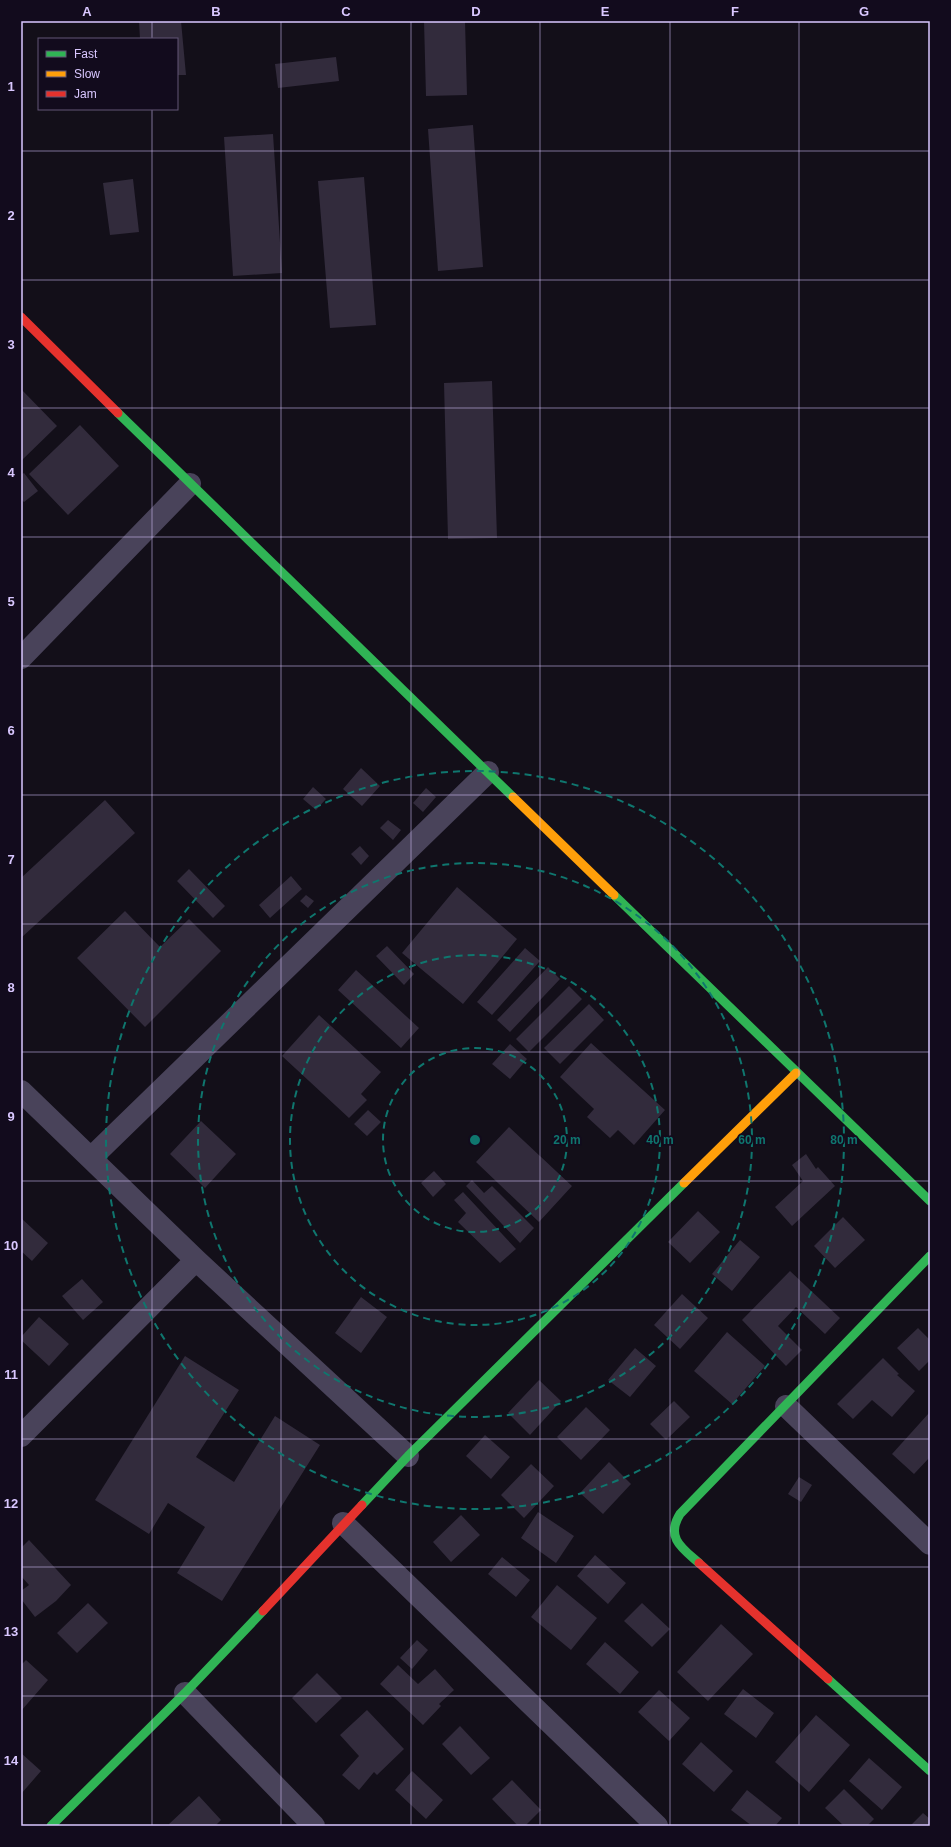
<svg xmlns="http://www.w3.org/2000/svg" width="951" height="1847" font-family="Arial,sans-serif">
	<rect width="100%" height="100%" fill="#130f19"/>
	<!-- building -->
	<path fill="#322b3c" d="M 139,21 L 181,21 L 186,75 L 177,75 L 177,39 L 140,39 Z
		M 424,21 L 465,21 L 467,95 L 426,96 Z
		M 336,57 L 339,81 L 278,88 L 275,64 Z
		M 473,125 L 483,267 L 438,271 L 428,129 Z
		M 273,134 L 282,273 L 233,276 L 224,137 Z
		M 364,177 L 376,325 L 330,328 L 318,181 Z
		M 133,179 L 139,232 L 110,235 L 103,183 Z
		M 492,381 L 497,538 L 448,539 L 444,383 Z
		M 21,389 L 57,426 L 21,461 Z
		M 80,425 L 119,466 L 68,515 L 29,474 Z
		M 24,473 L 38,491 L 24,502 L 21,499 L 21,475 Z
		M 361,768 L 380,786 L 362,806 L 343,789 Z
		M 313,787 L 326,799 L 316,810 L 303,799 Z
		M 426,788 L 436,797 L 423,812 L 413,803 Z
		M 105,800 L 135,833 L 21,938 L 21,878 Z
		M 388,820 L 401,830 L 393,840 L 380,828 Z
		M 360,846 L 369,856 L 361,865 L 351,854 Z
		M 189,869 L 225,906 L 213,918 L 177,881 Z
		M 291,876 L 302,889 L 270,918 L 259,905 Z
		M 457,887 L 517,939 L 463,1004 L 402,953 Z
		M 306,895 L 314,901 L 308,908 L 300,901 Z
		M 125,911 L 160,947 L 189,919 L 221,951 L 145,1027 L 77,958 Z
		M 387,946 L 414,974 L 404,985 L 376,956 Z
		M 525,948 L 540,961 L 492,1015 L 477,1002 Z
		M 548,967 L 560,979 L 510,1032 L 497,1020 Z
		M 356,970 L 419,1028 L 401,1048 L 338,990 Z
		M 569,986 L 582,999 L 529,1052 L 516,1039 Z
		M 589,1004 L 604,1020 L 560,1064 L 544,1048 Z
		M 319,1015 L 381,1072 L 361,1094 L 367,1100 L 349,1118 L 282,1056 Z
		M 591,1043 L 665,1110 L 634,1145 L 618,1130 L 610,1138 L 587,1117 L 594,1109 L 560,1077 Z
		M 510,1044 L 527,1059 L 510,1079 L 492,1064 Z
		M 368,1110 L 381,1122 L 367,1136 L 354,1124 Z
		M 201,1121 L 236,1154 L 205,1188 L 170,1154 Z
		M 509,1127 L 572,1186 L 539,1222 L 476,1162 Z
		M 806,1154 L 816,1169 L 818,1167 L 835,1186 L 792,1226 L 775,1207 L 803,1181 L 792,1165 Z
		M 434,1171 L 446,1184 L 433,1197 L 421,1183 Z
		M 472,1180 L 484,1193 L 492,1186 L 534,1228 L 520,1243 L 466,1186 Z
		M 463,1192 L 516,1249 L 500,1263 L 458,1222 L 466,1213 L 454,1200 Z
		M 698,1211 L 720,1232 L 690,1263 L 668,1242 Z
		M 843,1217 L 865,1240 L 835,1268 L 814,1246 Z
		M 21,1218 L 48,1243 L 32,1261 L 21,1251 Z
		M 740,1240 L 760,1257 L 732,1291 L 712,1274 Z
		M 790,1271 L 840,1318 L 825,1334 L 796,1307 L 778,1326 L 802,1350 L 786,1366 L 742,1320 Z
		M 82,1279 L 103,1302 L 83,1320 L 62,1296 Z
		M 682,1294 L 708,1318 L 680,1349 L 654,1325 Z
		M 361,1297 L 387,1317 L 361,1353 L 335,1333 Z
		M 39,1317 L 69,1344 L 49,1366 L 21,1340 L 21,1337 Z
		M 918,1328 L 930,1340 L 930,1360 L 919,1371 L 897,1348 Z
		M 727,1332 L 765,1366 L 732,1404 L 694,1371 Z
		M 635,1348 L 656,1366 L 630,1397 L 608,1380 Z
		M 185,1356 L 239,1390 L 196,1457 L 234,1482 L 275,1416 L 320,1445 L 222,1601 L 177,1573 L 205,1527 L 168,1503 L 149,1534 L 95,1500 Z
		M 883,1358 L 899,1374 L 897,1375 L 915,1391 L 892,1417 L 872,1400 L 853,1419 L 837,1404 Z
		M 539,1380 L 561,1401 L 530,1435 L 508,1413 Z
		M 674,1401 L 690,1417 L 666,1440 L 650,1424 Z
		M 586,1407 L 610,1430 L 581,1460 L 557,1437 Z
		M 929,1413 L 930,1457 L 914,1474 L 892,1454 Z
		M 485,1435 L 510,1457 L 491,1479 L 466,1456 Z
		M 609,1462 L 631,1484 L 603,1514 L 580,1493 Z
		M 531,1464 L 554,1486 L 524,1518 L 501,1495 Z
		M 799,1477 L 812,1485 L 801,1502 L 788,1494 Z
		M 538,1512 L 574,1536 L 556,1563 L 521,1538 Z
		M 461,1515 L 480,1535 L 451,1562 L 433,1542 Z
		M 29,1540 L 71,1585 L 56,1601 L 35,1617 L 21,1599 L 21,1591 L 29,1585 L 21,1576 L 21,1548 Z
		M 595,1555 L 626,1583 L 608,1604 L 577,1576 Z
		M 502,1557 L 530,1580 L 516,1597 L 488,1574 Z
		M 557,1585 L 597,1618 L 571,1650 L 531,1617 Z
		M 88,1603 L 108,1623 L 77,1653 L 57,1633 Z
		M 642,1603 L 670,1629 L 652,1647 L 624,1621 Z
		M 721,1624 L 753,1654 L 708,1701 L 677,1672 Z
		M 417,1640 L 428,1650 L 412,1669 L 400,1658 Z
		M 605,1642 L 639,1672 L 620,1694 L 586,1664 Z
		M 26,1660 L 48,1680 L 21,1711 L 21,1665 Z
		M 398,1665 L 418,1684 L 435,1669 L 454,1690 L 439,1704 L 441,1706 L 423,1725 L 380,1684 Z
		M 317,1673 L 342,1698 L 316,1723 L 292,1698 Z
		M 743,1689 L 774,1713 L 756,1738 L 724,1714 Z
		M 659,1690 L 690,1718 L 669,1741 L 638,1712 Z
		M 367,1710 L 404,1749 L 377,1775 L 374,1772 L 359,1790 L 342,1775 L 359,1756 L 340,1735 Z
		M 816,1715 L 850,1745 L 809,1792 L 775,1762 Z
		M 460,1726 L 490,1758 L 471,1775 L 442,1744 Z
		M 701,1742 L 733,1771 L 714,1792 L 682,1764 Z
		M 21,1753 L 41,1771 L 21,1794 Z
		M 869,1758 L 902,1787 L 882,1810 L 849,1781 Z
		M 412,1771 L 443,1800 L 426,1819 L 395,1790 Z
		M 512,1780 L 541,1810 L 525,1826 L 518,1826 L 492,1799 Z
		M 844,1789 L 874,1819 L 867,1826 L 844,1826 L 825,1808 Z
		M 747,1790 L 782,1818 L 775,1826 L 752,1826 L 731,1810 Z
		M 199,1796 L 221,1820 L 215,1826 L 171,1826 L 169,1824 Z
		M 923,1813 L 930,1819 L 930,1826 L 910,1826 Z"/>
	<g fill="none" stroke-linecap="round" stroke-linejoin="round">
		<!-- street -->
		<path stroke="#49435a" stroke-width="22" d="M 21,658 L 190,484
			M 21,1091 L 196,1260 L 408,1456
			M 91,1158 L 488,772
			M 786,1406 L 930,1544
			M 21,1436 L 196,1260
			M 343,1523 L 657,1826
			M 185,1693 L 314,1826"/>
		<!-- fast -->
		<path stroke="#30b455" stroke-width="9" d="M 118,413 L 513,797
			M 614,895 L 930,1201
			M 362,1505 L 408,1456 L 684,1183
			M 699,1563 C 683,1549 665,1538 680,1514 L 930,1256
			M 828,1679 L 930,1771
			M 51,1826 L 185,1693 L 263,1611"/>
		<!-- slow -->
		<path stroke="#ff9f0a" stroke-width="9" d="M 513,797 L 614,895
			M 684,1183 L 796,1073"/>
		<!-- jam -->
		<path stroke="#e5322d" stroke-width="9" d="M 21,317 L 118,413
			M 699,1563 L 828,1679
			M 263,1611 L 362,1505"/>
	</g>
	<!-- grid -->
	<path fill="none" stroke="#d9c7ff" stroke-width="1" stroke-opacity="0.55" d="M 152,21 L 152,39M 281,21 L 281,1826M 411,21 L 411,1826M 540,21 L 540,1826M 670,21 L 670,1826M 799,21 L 799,1826M 152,109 L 152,1826M 21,151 L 930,151M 21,280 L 930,280M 21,408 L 930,408M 21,537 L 930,537M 21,666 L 930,666M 21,795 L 930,795M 21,924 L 930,924M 21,1052 L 930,1052M 21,1181 L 930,1181M 21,1310 L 930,1310M 21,1439 L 930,1439M 21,1567 L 930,1567M 21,1696 L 930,1696"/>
	<!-- distance rings -->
	<g fill="none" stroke="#0f766e" stroke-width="2" stroke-dasharray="7 5">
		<circle cx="475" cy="1140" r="92"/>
		<circle cx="475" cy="1140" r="185"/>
		<circle cx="475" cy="1140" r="277"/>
		<circle cx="475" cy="1140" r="369"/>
	</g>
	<circle cx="475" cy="1140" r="6" fill="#0f766e" stroke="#120b1d" stroke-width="2"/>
	<g font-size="12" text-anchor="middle" font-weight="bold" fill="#0f766e" stroke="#120b1d" stroke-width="3.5" stroke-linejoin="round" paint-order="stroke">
		<text x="567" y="1144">20 m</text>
		<text x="660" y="1144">40 m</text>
		<text x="752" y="1144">60 m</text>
		<text x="844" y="1144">80 m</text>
	</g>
	<!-- border -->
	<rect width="951" height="1847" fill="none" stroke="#120b1d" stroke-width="44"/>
	<!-- legend -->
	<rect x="38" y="38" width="140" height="72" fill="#120b1d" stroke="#625677"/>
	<rect x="46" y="51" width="20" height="6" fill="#30b455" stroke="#625677"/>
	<text x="74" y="58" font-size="12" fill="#d9c7ff">Fast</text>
	<rect x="46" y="71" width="20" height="6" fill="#ff9f0a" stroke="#625677"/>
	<text x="74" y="78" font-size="12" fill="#d9c7ff">Slow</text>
	<rect x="46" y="91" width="20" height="6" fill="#e5322d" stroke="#625677"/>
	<text x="74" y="98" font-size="12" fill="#d9c7ff">Jam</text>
	<rect x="22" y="22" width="907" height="1803" fill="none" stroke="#d9c7ff" stroke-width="1.5"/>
	<g font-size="13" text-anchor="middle" font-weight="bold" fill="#d9c7ff">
		<text x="87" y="16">A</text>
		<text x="216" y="16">B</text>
		<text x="346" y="16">C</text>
		<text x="476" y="16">D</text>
		<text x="605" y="16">E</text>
		<text x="735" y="16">F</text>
		<text x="864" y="16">G</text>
		<text x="11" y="91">1</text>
		<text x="11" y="220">2</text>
		<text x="11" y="349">3</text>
		<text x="11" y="477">4</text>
		<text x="11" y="606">5</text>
		<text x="11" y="735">6</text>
		<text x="11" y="864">7</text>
		<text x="11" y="992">8</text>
		<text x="11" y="1121">9</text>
		<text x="11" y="1250">10</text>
		<text x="11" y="1379">11</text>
		<text x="11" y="1508">12</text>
		<text x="11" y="1636">13</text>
		<text x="11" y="1765">14</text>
	</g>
</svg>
